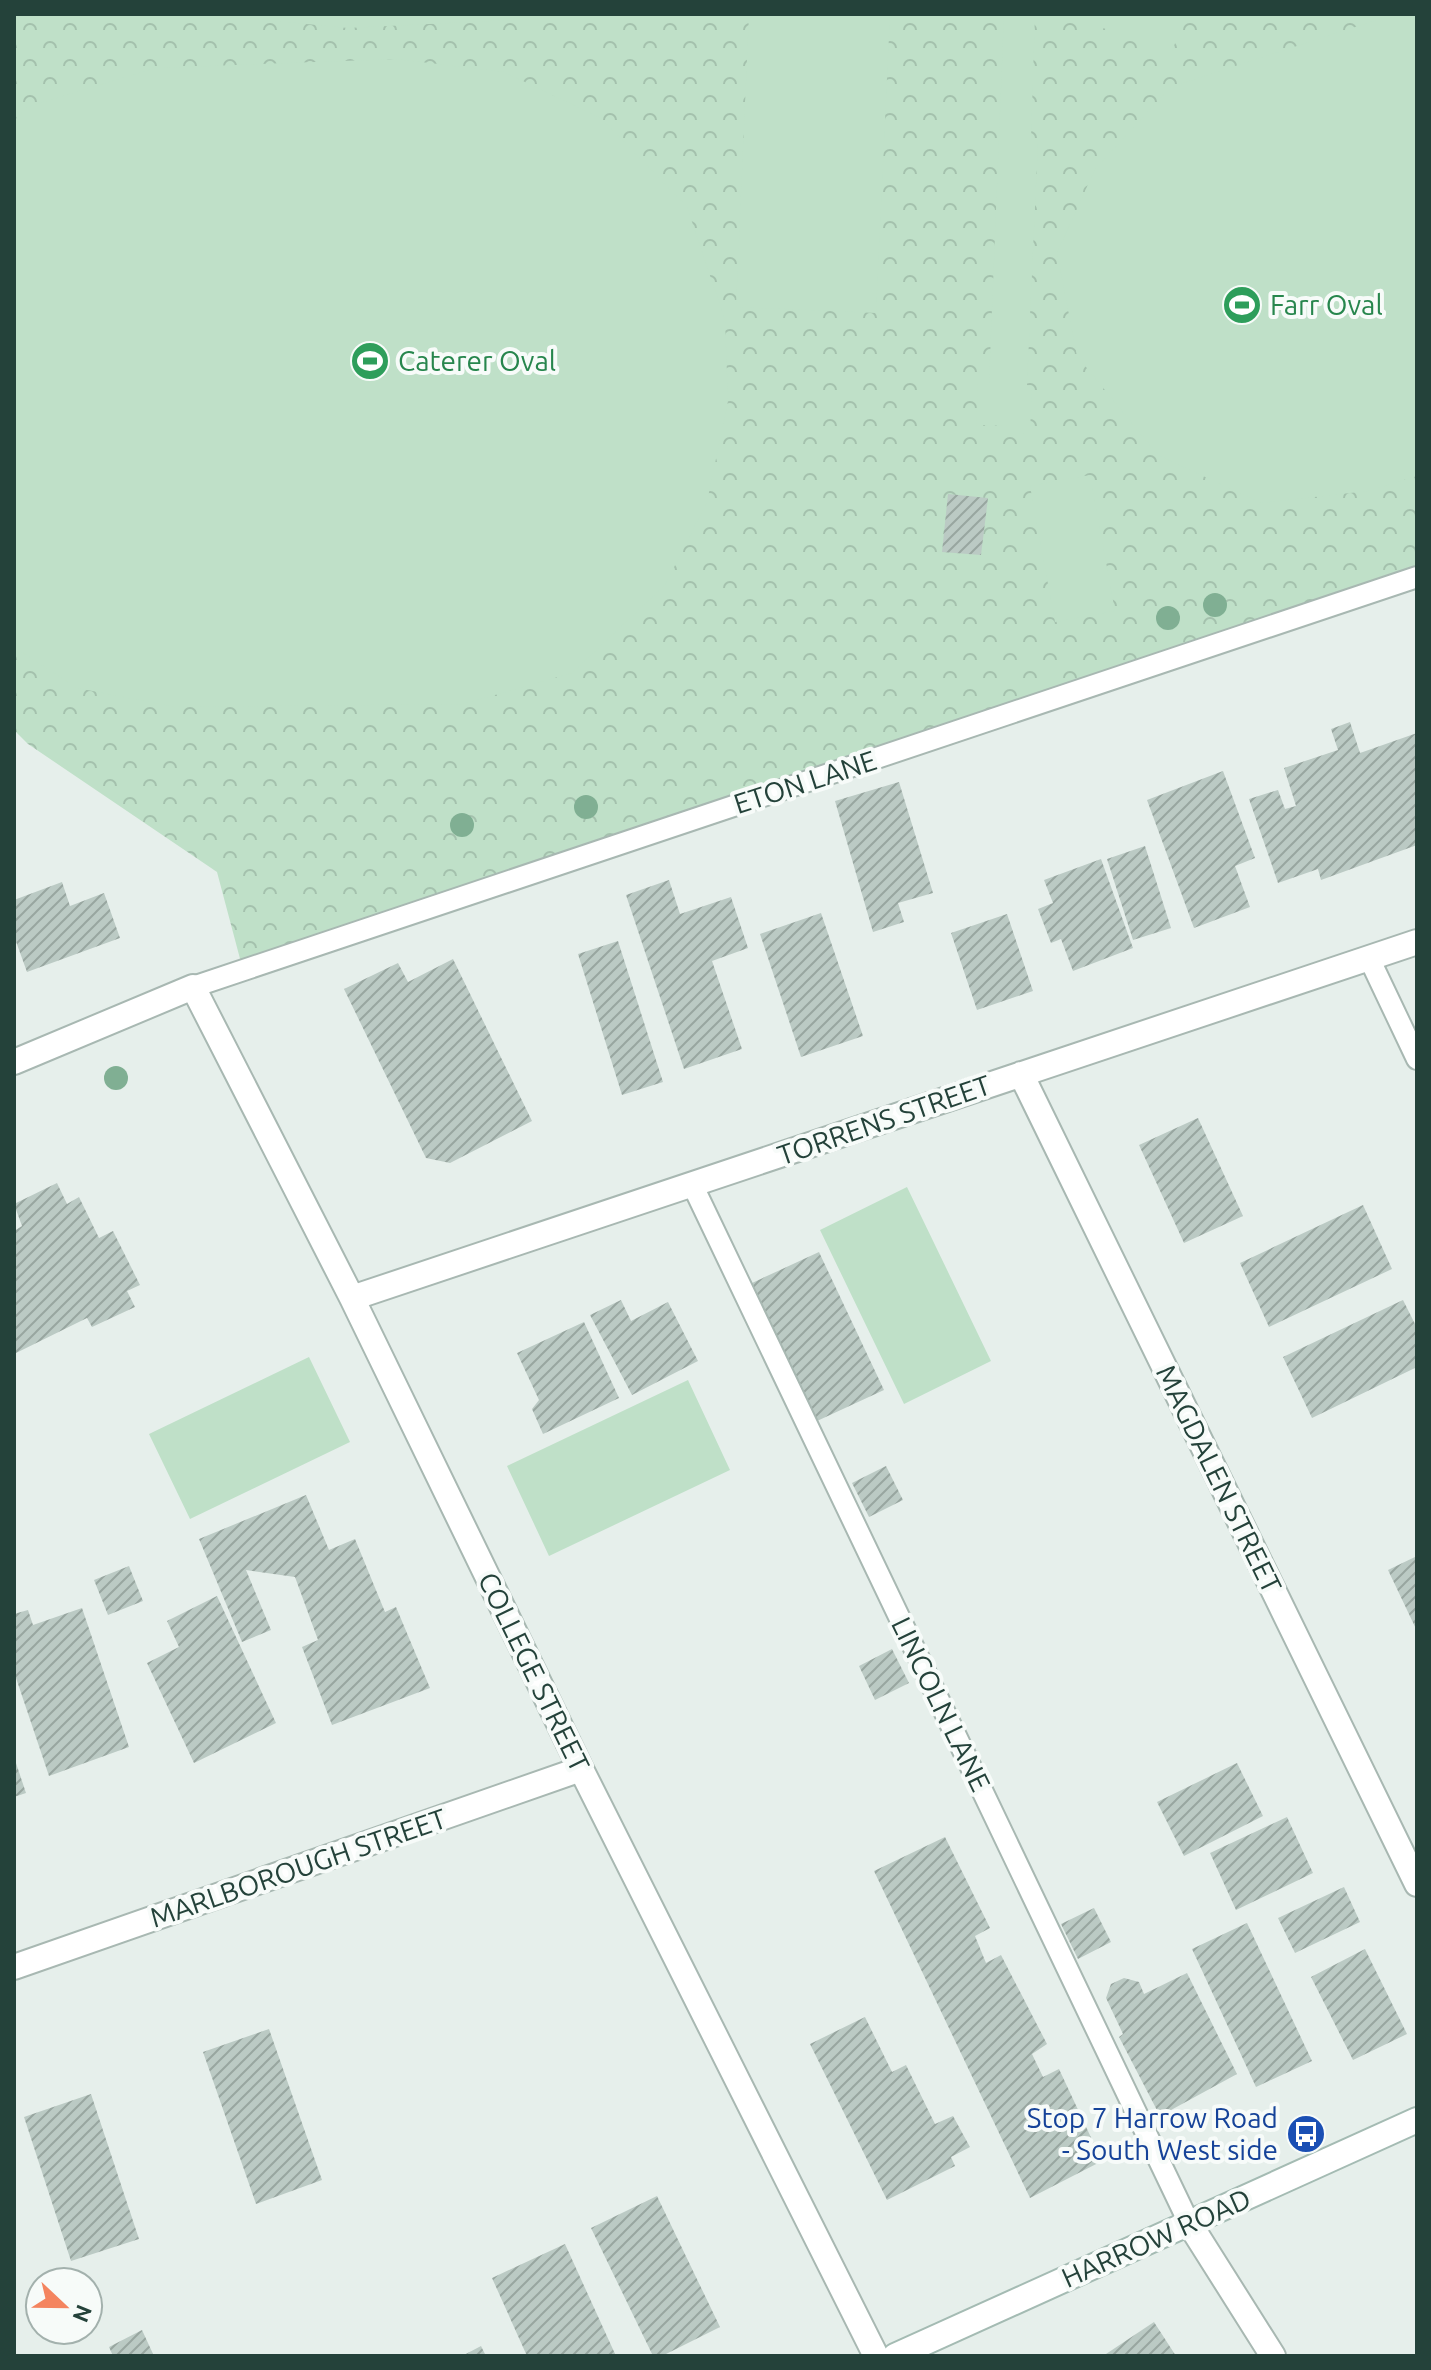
<svg xmlns="http://www.w3.org/2000/svg" width="1431" height="2370" font-family="Ubuntu,sans-serif">
	<defs>
		<pattern id="forest-crowns" width="20" height="18" patternUnits="userSpaceOnUse" patternTransform="scale(2)"><rect width="20" height="18" fill="#bfe0c8"/><path d="M2 6a3 3 0 1 1 6 0M12 15a3 3 0 1 1 6 0" fill="none" stroke="#a4c1ad"/></pattern>
		<pattern id="building-hatch" width="6" height="6" patternUnits="userSpaceOnUse" patternTransform="scale(2)"><rect width="6" height="6" fill="#bbcac4"/><path d="M-1 1l2-2M0 6l6-6M5 7l2-2" fill="none" stroke="#98a6a0"/></pattern>
	</defs>
	<rect width="100%" height="100%" fill="#e6efeb"/>
	<!-- forest -->
	<path fill="url(#forest-crowns)" d="M 14,14 L 1417,14 L 1417,577 L 243,970 L 217,872 L 28,744 L 14,730 Z"/>
	<!-- garden -->
	<path fill="#bfe0c8" d="M 203,14 L 559,14 L 552,18 L 348,28 Z
		M 749,14 L 890,14 L 876,313 L 736,307 Z
		M 1004,14 L 1035,14 L 1031,139 L 1038,140 L 1027,385 L 1032,386 L 1030,434 L 1007,433 L 1007,426 L 976,425 L 978,383 L 989,383 Z
		M 1061,14 L 1139,14 L 1181,28 L 1172,51 Z
		M 1395,14 L 1417,14 L 1417,476 L 1368,491 L 1261,503 L 1158,455 L 1077,356 L 1057,253 L 1095,169 L 1171,87 Z
		M 396,59 L 504,72 L 601,118 L 687,207 L 725,320 L 728,401 L 707,502 L 665,585 L 572,673 L 463,704 L 175,707 L 77,688 L 14,647 L 14,121 L 27,107 L 155,68 Z
		M 1090,475 L 1115,611 L 1055,622 L 1030,486 Z
		M 907,1187 L 991,1361 L 904,1404 L 820,1230 Z
		M 309,1357 L 350,1442 L 190,1519 L 149,1434 Z
		M 688,1380 L 730,1470 L 549,1556 L 507,1466 Z"/>
	<!-- building -->
	<path fill="url(#building-hatch)" d="M 948,494 L 988,498 L 981,555 L 942,552 Z
		M 1350,722 L 1360,753 L 1417,733 L 1417,845 L 1321,880 L 1318,869 L 1278,883 L 1249,799 L 1278,790 L 1285,809 L 1296,806 L 1284,768 L 1338,750 L 1331,729 Z
		M 1223,771 L 1255,858 L 1235,866 L 1250,907 L 1194,928 L 1147,800 Z
		M 899,782 L 933,893 L 898,903 L 904,922 L 873,932 L 835,801 Z
		M 1145,846 L 1171,928 L 1133,940 L 1107,859 Z
		M 1101,859 L 1133,948 L 1073,971 L 1061,939 L 1051,943 L 1038,909 L 1053,903 L 1044,880 Z
		M 669,880 L 680,914 L 731,897 L 748,948 L 712,961 L 742,1049 L 684,1069 L 626,895 Z
		M 62,882 L 70,906 L 104,893 L 120,938 L 27,972 L 14,936 L 14,900 Z
		M 821,913 L 863,1036 L 801,1057 L 760,934 Z
		M 1007,914 L 1033,991 L 977,1010 L 951,933 Z
		M 618,941 L 663,1082 L 622,1095 L 578,954 Z
		M 453,959 L 532,1121 L 450,1163 L 426,1158 L 344,989 L 398,963 L 408,982 Z
		M 1198,1118 L 1243,1216 L 1184,1243 L 1139,1145 Z
		M 57,1183 L 67,1204 L 79,1197 L 99,1238 L 113,1231 L 140,1285 L 127,1291 L 135,1307 L 92,1327 L 87,1318 L 14,1354 L 14,1231 L 22,1226 L 14,1204 Z
		M 1363,1205 L 1392,1269 L 1269,1327 L 1240,1263 Z
		M 819,1252 L 884,1390 L 817,1421 L 752,1283 Z
		M 621,1300 L 631,1321 L 668,1302 L 698,1361 L 632,1395 L 590,1315 Z
		M 1403,1300 L 1417,1328 L 1417,1367 L 1312,1418 L 1283,1357 Z
		M 584,1322 L 619,1398 L 543,1434 L 532,1409 L 539,1400 L 517,1353 Z
		M 886,1466 L 903,1500 L 869,1517 L 852,1483 Z
		M 306,1495 L 329,1550 L 355,1539 L 385,1612 L 396,1607 L 430,1688 L 332,1725 L 302,1647 L 318,1640 L 295,1577 L 246,1570 L 271,1630 L 242,1642 L 199,1539 Z
		M 1417,1556 L 1417,1631 L 1388,1570 Z
		M 129,1566 L 143,1601 L 108,1615 L 94,1580 Z
		M 217,1596 L 276,1723 L 194,1763 L 147,1663 L 179,1647 L 167,1621 Z
		M 82,1608 L 129,1747 L 49,1776 L 14,1672 L 14,1614 L 28,1610 L 33,1625 Z
		M 892,1649 L 909,1683 L 875,1700 L 859,1666 Z
		M 14,1757 L 26,1793 L 14,1797 Z
		M 1237,1763 L 1263,1816 L 1184,1856 L 1157,1802 Z
		M 1287,1817 L 1313,1873 L 1236,1910 L 1210,1853 Z
		M 945,1837 L 990,1928 L 975,1936 L 986,1963 L 1001,1955 L 1047,2044 L 1032,2054 L 1043,2077 L 1059,2069 L 1102,2161 L 1030,2198 L 874,1871 Z
		M 1344,1887 L 1360,1922 L 1295,1953 L 1278,1918 Z
		M 1094,1908 L 1111,1942 L 1078,1959 L 1061,1924 Z
		M 1247,1923 L 1312,2061 L 1256,2087 L 1192,1949 Z
		M 1365,1949 L 1407,2034 L 1353,2060 L 1311,1977 Z
		M 1187,1973 L 1237,2074 L 1160,2116 L 1119,2037 L 1123,2034 L 1106,1998 L 1111,1984 L 1124,1978 L 1139,1982 L 1144,1994 Z
		M 865,2017 L 892,2072 L 906,2065 L 935,2124 L 953,2116 L 970,2147 L 951,2157 L 955,2166 L 887,2200 L 810,2044 Z
		M 269,2029 L 322,2180 L 256,2204 L 203,2052 Z
		M 91,2094 L 139,2239 L 71,2261 L 24,2117 Z
		M 657,2196 L 720,2327 L 662,2356 L 653,2356 L 591,2228 Z
		M 565,2244 L 616,2356 L 527,2356 L 492,2278 Z
		M 1154,2322 L 1176,2356 L 1103,2356 Z
		M 142,2330 L 154,2356 L 113,2356 L 109,2347 Z
		M 481,2346 L 486,2356 L 462,2356 Z"/>
	<g fill="none" stroke-linecap="round" stroke-linejoin="round">
		<!-- lane casing -->
		<g stroke="#a8b8b2" stroke-width="24">
			<path id="lane" d="M 1369,958 L 1417,1059
				M 193,987 L 1417,577
				M 692,1184 L 1189,2223"/>
		</g>
		<!-- street casing -->
		<g stroke="#a8b8b2" stroke-width="28">
			<path id="street" d="M 14,1062 L 193,987 L 352,1298 L 581,1769 L 876,2356
				M 1021,1074 L 1417,1884
				M 352,1298 L 1417,942
				M 14,1967 L 581,1769
				M 1189,2223 L 1273,2356"/>
		</g>
		<!-- secondary casing -->
		<g stroke="#a4bbb3" stroke-width="28">
			<path id="secondary" d="M 895,2356 L 1417,2120"/>
		</g>
		<!-- lane -->
		<use href="#lane" stroke="#fff" stroke-width="20"/>
		<!-- street -->
		<use href="#street" stroke="#fff" stroke-width="24"/>
		<!-- secondary -->
		<use href="#secondary" stroke="#fff" stroke-width="24"/>
	</g>
	<!-- trees -->
	<g fill="#80af93">
		<circle cx="1215" cy="605" r="12"/>
		<circle cx="1168" cy="618" r="12"/>
		<circle cx="586" cy="807" r="12"/>
		<circle cx="462" cy="825" r="12"/>
		<circle cx="116" cy="1078" r="12"/>
	</g>
	<!-- icons -->
	<defs>
		<g id="stadium-disc" transform="scale(2)"><circle r="9.5" fill="#2e9e5b" stroke="#f7fbf9"/><path d="M0-5a6.5 5 0 1 0 0 10a6.5 5 0 1 0 0-10ZM-3.5-1.8h7v3.6h-7Z" fill="#fff"/></g>
		<g id="bus-disc" transform="scale(2)"><circle r="9.5" fill="#1a4fb4" stroke="#f7fbf9"/><path d="M-5-6H5V4H4V6H2V4H-2V6H-4V4H-5ZM-3.5-4V0h7V-4ZM-3.5 1.2v1.5H-2V1.2ZM2 1.2v1.5H3.5V1.2Z" fill="#fff"/></g>
	</defs>
	<g fill-rule="evenodd">
		<use href="#stadium-disc" x="1242" y="305"/>
		<use href="#stadium-disc" x="370" y="361"/>
		<use href="#bus-disc" x="1306" y="2134"/>
	</g>
	<g text-anchor="middle" stroke-width="8" stroke-linejoin="round" paint-order="stroke">
		<!-- leisure labels -->
		<g font-size="28" fill="#27864d" stroke="#f7fbf9" text-anchor="start">
			<text x="1270" y="315">Farr Oval</text>
			<text x="398" y="371">Caterer Oval</text>
		</g>
		<!-- street labels -->
		<g font-size="28" fill="#24423a" stroke="#f7fbf9">
			<text transform="translate(805 782) rotate(-18)" y="10">ETON LANE</text>
			<text transform="translate(884 1120) rotate(-19)" y="10">TORRENS STREET</text>
			<text transform="translate(1219 1479) rotate(64)" y="10">MAGDALEN STREET</text>
			<text transform="translate(534 1672) rotate(64)" y="10">COLLEGE STREET</text>
			<text transform="translate(941 1704) rotate(64)" y="10">LINCOLN LANE</text>
			<text transform="translate(298 1868) rotate(-19)" y="10">MARLBOROUGH STREET</text>
			<text transform="translate(1156 2238) rotate(-24)" y="10">HARROW ROAD</text>
		</g>
		<!-- transit labels -->
		<g font-size="28" fill="#164399" stroke="#f7fbf9" text-anchor="end">
			<text x="1278" y="2128">Stop 7 Harrow Road<tspan x="1278" dy="32">- South West side</tspan></text>
		</g>
	</g>
	<!-- border -->
	<rect width="1431" height="2370" fill="none" stroke="#24423a" stroke-width="32"/>
	<!-- north arrow -->
	<g transform="translate(64 2306) rotate(112)"><circle r="38" fill="#f7fbf9" stroke="#a3b1ad" stroke-width="2"/>
	<path d="M0-6L14 30L0 20L-14 30Z" fill="#f4845f"/>
	<text y="-12" font-size="22" font-weight="bold" text-anchor="middle" fill="#24423a">N</text>
	</g>
</svg>
